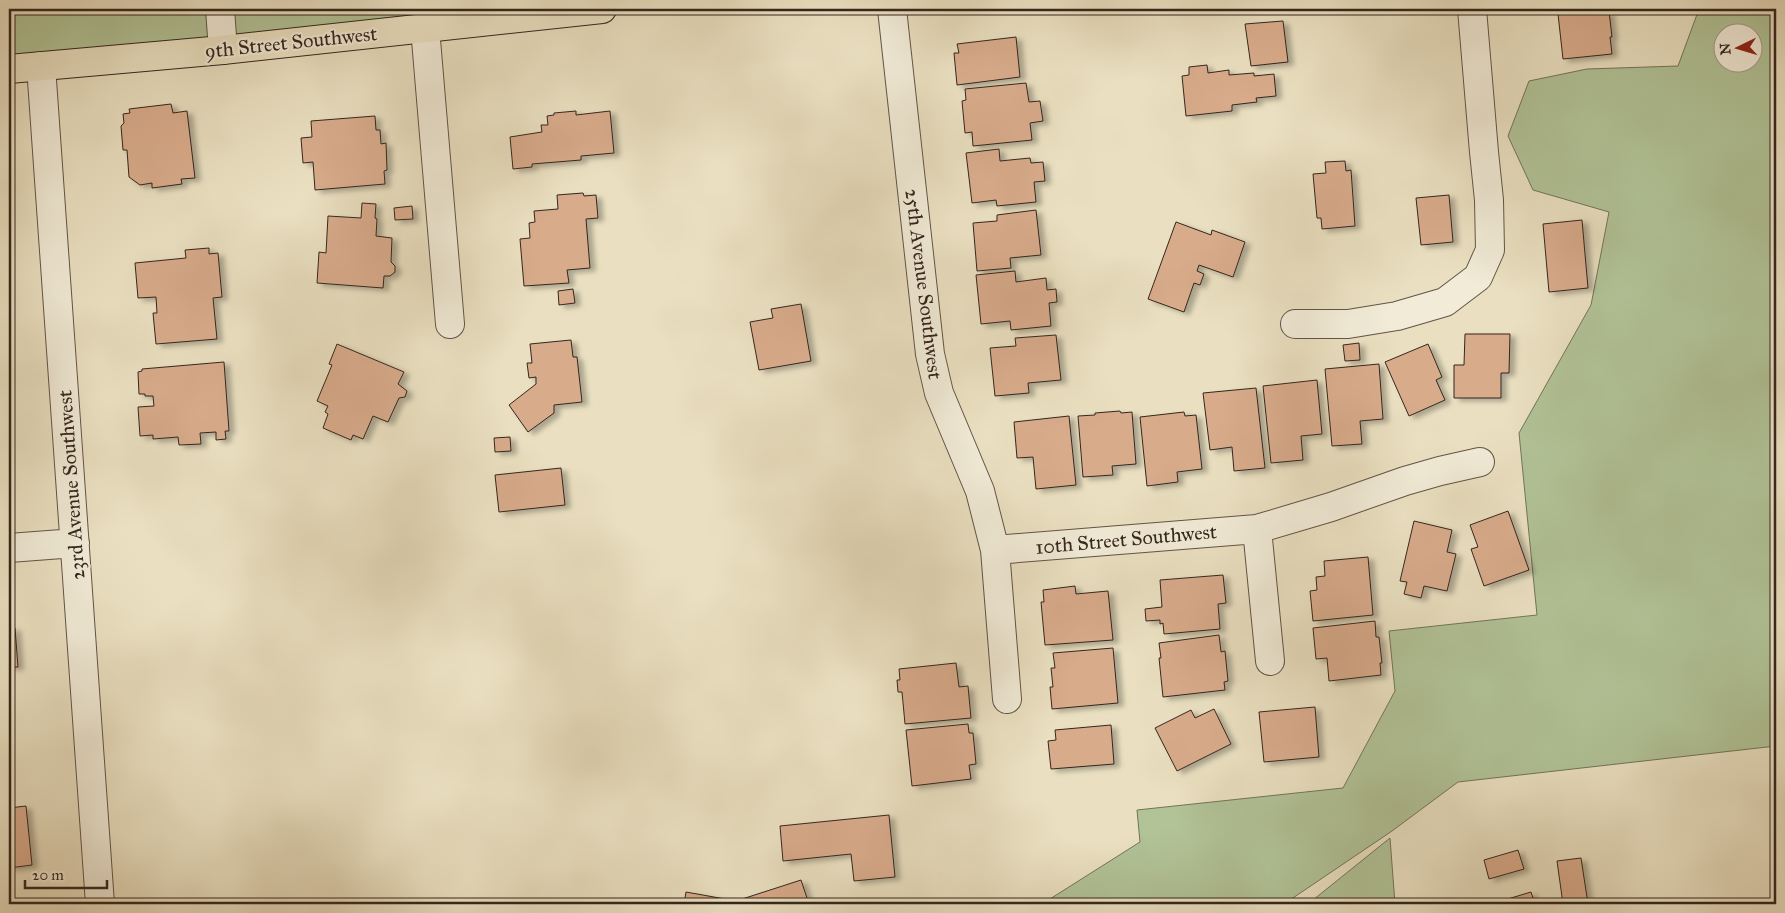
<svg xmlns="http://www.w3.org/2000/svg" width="1785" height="913" font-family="'IM FELL Great Primer',serif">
	<defs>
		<filter id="shadow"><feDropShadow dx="5.5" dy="3" stdDeviation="2.5" flood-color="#0004"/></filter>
	</defs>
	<rect width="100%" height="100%" fill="#eae0c1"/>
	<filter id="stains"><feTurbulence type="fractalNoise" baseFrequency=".004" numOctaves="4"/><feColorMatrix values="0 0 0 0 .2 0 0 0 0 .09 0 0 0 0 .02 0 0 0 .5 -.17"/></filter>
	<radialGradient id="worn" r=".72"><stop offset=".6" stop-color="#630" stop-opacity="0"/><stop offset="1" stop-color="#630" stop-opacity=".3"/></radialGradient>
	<!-- green -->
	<path fill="#b1c397" stroke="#72745a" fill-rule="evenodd" d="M 9,9 L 424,9 L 425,28 L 9,69 Z
		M 1699,9 L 1776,9 L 1776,746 L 1458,782 L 1392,831 L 1284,904 L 1042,904 L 1140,842 L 1137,810 L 1343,788 L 1395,691 L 1389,631 L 1537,615 L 1519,433 L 1591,305 L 1609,212 L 1533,190 L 1508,136 L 1529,81 L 1587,69 L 1678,66 ZM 1722,32 L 1752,32 L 1752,62 L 1722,62 Z
		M 1390,838 L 1395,904 L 1308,904 Z"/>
	<!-- building -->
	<path fill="#d8ab8b" stroke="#34261e" filter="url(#shadow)" d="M 1577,9 L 1599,9 L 1599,12 L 1609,11 L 1612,37 L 1610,37 L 1612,54 L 1563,59 L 1558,14 L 1577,12 Z
		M 1283,21 L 1288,62 L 1251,66 L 1245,24 Z
		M 1016,37 L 1020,77 L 957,85 L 954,53 L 959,53 L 957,44 Z
		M 1207,65 L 1208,73 L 1229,70 L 1229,75 L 1254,73 L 1254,76 L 1274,74 L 1276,96 L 1256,98 L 1257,102 L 1232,105 L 1232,111 L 1186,116 L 1182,76 L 1189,75 L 1189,67 Z
		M 1026,83 L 1029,102 L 1040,101 L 1043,121 L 1030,123 L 1032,140 L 973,146 L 972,132 L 965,133 L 962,101 L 966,100 L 965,89 Z
		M 171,104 L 173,113 L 187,111 L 195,178 L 181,179 L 182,184 L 152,188 L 152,183 L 140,185 L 129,177 L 127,150 L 123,150 L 121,126 L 124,123 L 123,114 L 130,113 L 129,109 Z
		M 576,111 L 576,115 L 610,111 L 614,153 L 581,156 L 581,160 L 532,164 L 532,167 L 513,169 L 510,137 L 542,132 L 541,125 L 548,125 L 547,116 L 554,115 L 554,113 Z
		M 375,116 L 376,130 L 380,130 L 381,144 L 386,143 L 387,170 L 384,171 L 385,184 L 315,190 L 313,162 L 303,163 L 301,138 L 312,137 L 311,121 Z
		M 999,149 L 1000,161 L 1030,158 L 1031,163 L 1043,162 L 1045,181 L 1034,182 L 1036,202 L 997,206 L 996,200 L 972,203 L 966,153 Z
		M 1345,161 L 1346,171 L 1351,170 L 1355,226 L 1322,229 L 1321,218 L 1317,218 L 1313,174 L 1326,173 L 1325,162 Z
		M 583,193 L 584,196 L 596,195 L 598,218 L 586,219 L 590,268 L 567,270 L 569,283 L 524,286 L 520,239 L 530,238 L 529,223 L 535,222 L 534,211 L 558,209 L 557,195 Z
		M 1449,195 L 1453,242 L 1421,245 L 1416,198 Z
		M 362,203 L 376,204 L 375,218 L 377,219 L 376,236 L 392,238 L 391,262 L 395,266 L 395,272 L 390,276 L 384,276 L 383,288 L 317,283 L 319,252 L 326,253 L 328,216 L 361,218 Z
		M 412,206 L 413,219 L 395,220 L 394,208 Z
		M 1036,210 L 1041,255 L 1010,258 L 1011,268 L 977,271 L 973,223 L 997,221 L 997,215 Z
		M 1582,220 L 1588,288 L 1549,292 L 1543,224 Z
		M 1176,222 L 1211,235 L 1212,230 L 1245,242 L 1233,277 L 1199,265 L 1197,271 L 1204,274 L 1200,285 L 1194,283 L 1184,312 L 1148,299 Z
		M 209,248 L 209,254 L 218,253 L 222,297 L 213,298 L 217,339 L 156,344 L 153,313 L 157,313 L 156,297 L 138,298 L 135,263 L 186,258 L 185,250 Z
		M 1015,271 L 1016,282 L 1046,278 L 1047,290 L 1056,289 L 1057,302 L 1049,303 L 1051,326 L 1011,330 L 1010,321 L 981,324 L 976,275 Z
		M 573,289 L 575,303 L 559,305 L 558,291 Z
		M 801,304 L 811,361 L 759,370 L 750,322 L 773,318 L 771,309 Z
		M 1465,334 L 1510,334 L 1509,373 L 1501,373 L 1501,398 L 1454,398 L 1454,365 L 1464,365 Z
		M 1056,335 L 1061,380 L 1028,383 L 1029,393 L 995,396 L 990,348 L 1016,346 L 1015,338 Z
		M 571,340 L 573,357 L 577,357 L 582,402 L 554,405 L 554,413 L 528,432 L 509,405 L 536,384 L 536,377 L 529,378 L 527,363 L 532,363 L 530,344 Z
		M 1359,343 L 1360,360 L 1345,361 L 1343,345 Z
		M 337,344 L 404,372 L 398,384 L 407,391 L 405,397 L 399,398 L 388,422 L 373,416 L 363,439 L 353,435 L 351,440 L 323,428 L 328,414 L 325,412 L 328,406 L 317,401 L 332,365 L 329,364 Z
		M 1428,344 L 1442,377 L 1436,380 L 1445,400 L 1409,416 L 1385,362 Z
		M 224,362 L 229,431 L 225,431 L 226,439 L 216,440 L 216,432 L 200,433 L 201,444 L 179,445 L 178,437 L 153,439 L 153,435 L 140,436 L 138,407 L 154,406 L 153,396 L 145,396 L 145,394 L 139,394 L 138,372 L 142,371 L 142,369 Z
		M 1379,364 L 1383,419 L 1360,421 L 1362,444 L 1332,446 L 1325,369 Z
		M 1317,380 L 1322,434 L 1301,436 L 1303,460 L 1271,463 L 1263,386 Z
		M 1256,388 L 1265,468 L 1234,471 L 1232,447 L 1210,450 L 1203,393 Z
		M 1120,411 L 1121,413 L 1132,412 L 1136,464 L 1112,466 L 1113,475 L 1083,477 L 1078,416 L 1095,415 L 1095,413 Z
		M 1184,412 L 1185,416 L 1196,415 L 1202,469 L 1177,472 L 1178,482 L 1147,486 L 1140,417 Z
		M 1069,416 L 1076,485 L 1036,489 L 1033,457 L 1017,458 L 1014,422 Z
		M 510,437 L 511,451 L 495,452 L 494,438 Z
		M 561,468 L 565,505 L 499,512 L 495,475 Z
		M 1508,511 L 1529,570 L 1484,586 L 1471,549 L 1478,547 L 1470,525 Z
		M 1414,521 L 1452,530 L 1447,552 L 1456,554 L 1447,591 L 1424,586 L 1421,598 L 1404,594 L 1407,582 L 1400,581 Z
		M 1368,557 L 1373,615 L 1313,621 L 1310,591 L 1317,590 L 1316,577 L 1325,576 L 1324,561 Z
		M 1223,575 L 1226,603 L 1218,604 L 1220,629 L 1164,634 L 1163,623 L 1160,624 L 1160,620 L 1146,621 L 1145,609 L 1162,607 L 1160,580 Z
		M 1075,586 L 1076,594 L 1108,591 L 1113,640 L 1045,645 L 1041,602 L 1044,602 L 1043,590 Z
		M 1375,621 L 1376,637 L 1379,637 L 1382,663 L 1380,663 L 1381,675 L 1329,681 L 1327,658 L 1316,659 L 1313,628 Z
		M 9,628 L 15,628 L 18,667 L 9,667 Z
		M 1219,635 L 1221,652 L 1225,651 L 1228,681 L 1224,682 L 1225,690 L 1163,697 L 1159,658 L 1161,658 L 1159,643 Z
		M 1113,648 L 1118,703 L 1052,709 L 1050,687 L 1053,687 L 1051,668 L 1055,668 L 1053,653 Z
		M 956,663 L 959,687 L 968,686 L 971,718 L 905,724 L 902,692 L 898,692 L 897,680 L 900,680 L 899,669 Z
		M 1315,707 L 1319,757 L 1264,762 L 1259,712 Z
		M 1214,709 L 1231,744 L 1177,771 L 1155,728 L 1191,710 L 1195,718 Z
		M 968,724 L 969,733 L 973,733 L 976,764 L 969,765 L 971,779 L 912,786 L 906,730 Z
		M 1111,725 L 1114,764 L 1051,769 L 1048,741 L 1056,740 L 1055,730 Z
		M 26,806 L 32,865 L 9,868 L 9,808 Z
		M 889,815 L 895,877 L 854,881 L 851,854 L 783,861 L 780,826 Z
		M 1518,850 L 1524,869 L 1489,879 L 1484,860 Z
		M 1581,858 L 1588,904 L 1563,904 L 1557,861 Z
		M 801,880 L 809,904 L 684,904 L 686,892 L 736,901 Z
		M 1531,892 L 1535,904 L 1491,904 Z"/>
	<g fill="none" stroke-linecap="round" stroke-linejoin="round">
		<!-- minor casing -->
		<g stroke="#625447" stroke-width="30">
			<path id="minor" d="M 220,9 L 223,50
				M 892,9 L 930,354 L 939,393 L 980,491 L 995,550 L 1007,699
				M 425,28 L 450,324
				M 41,66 L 100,904
				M 1295,324 L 1348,324 L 1397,316 L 1445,302 L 1478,277 L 1490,250 L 1489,200 L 1484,152 L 1472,9
				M 1257,529 L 1270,661
				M 9,548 L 75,543
				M 995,550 L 1257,529 L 1331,507 L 1405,481 L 1440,471 L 1480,462"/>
		</g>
		<!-- major casing -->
		<g stroke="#34261e" stroke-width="30">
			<path id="major" d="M 9,69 L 223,50 L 602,9"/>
		</g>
		<!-- minor -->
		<use href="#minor" stroke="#f1ebd7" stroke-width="28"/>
		<!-- major -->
		<use href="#major" stroke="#eae0c1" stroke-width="28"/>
	</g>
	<g text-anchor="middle" stroke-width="4.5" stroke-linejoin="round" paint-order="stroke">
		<!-- street labels -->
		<g font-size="20" fill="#34261e" stroke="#f1ebd7">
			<text transform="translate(291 42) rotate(-6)" y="7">9th Street Southwest</text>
			<text transform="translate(924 284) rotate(83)" y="7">25th Avenue Southwest</text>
			<text transform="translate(71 485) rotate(-94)" y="7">23rd Avenue Southwest</text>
			<text transform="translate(1126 539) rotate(-5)" y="7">10th Street Southwest</text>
		</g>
	</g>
	<!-- margin -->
	<rect width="1785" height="913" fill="none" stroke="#eae0c1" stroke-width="30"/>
	<rect x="10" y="10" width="1765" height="893" fill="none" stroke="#34261e" stroke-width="2.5"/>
	<rect x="15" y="15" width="1755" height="883" fill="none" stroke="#34261e"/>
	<!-- north arrow -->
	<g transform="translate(1738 48) rotate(265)"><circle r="24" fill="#f1ebd7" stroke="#a59c8d"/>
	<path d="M0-4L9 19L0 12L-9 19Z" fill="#8f2418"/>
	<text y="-8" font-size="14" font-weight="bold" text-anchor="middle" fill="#34261e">N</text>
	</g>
	<!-- scale -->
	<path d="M25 880v8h82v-8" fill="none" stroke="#34261e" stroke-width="2.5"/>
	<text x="32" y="880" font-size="15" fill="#34261e" stroke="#f1ebd7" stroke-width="4" paint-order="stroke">20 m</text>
	<rect width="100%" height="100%" filter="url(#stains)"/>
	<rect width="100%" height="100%" fill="url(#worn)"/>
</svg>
